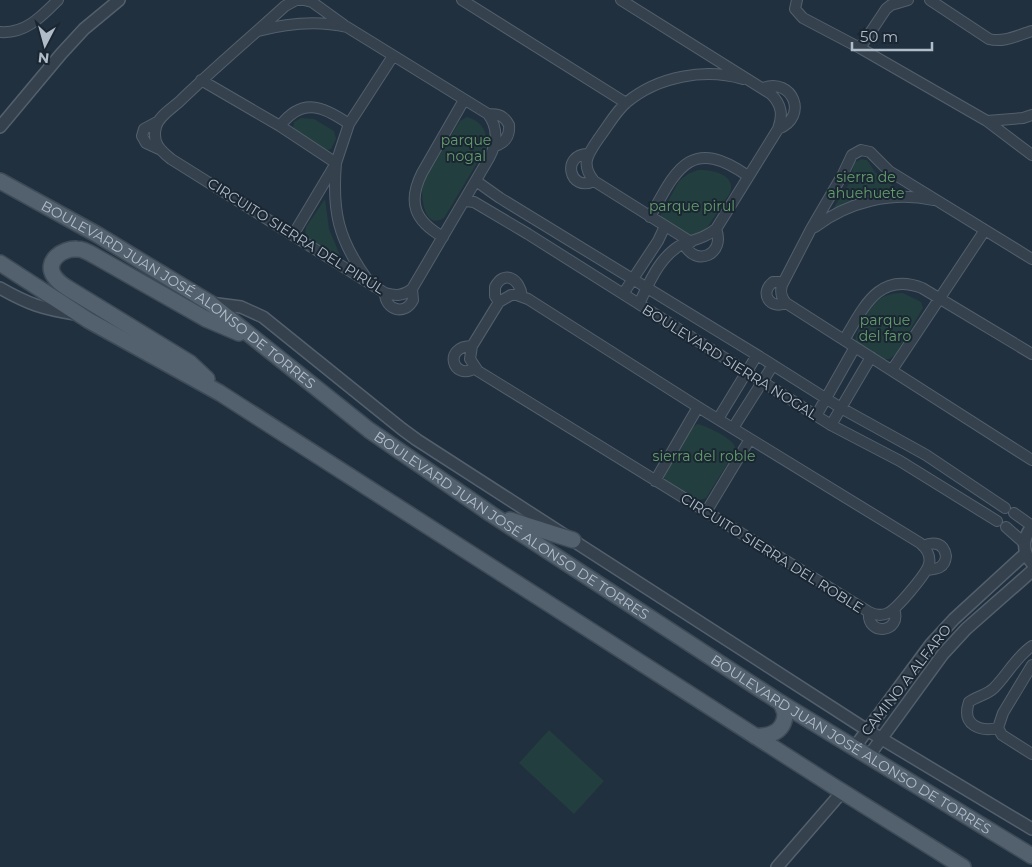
<svg xmlns="http://www.w3.org/2000/svg" width="1032" height="867" font-family="Montserrat,sans-serif">
	<rect width="100%" height="100%" fill="#21303e"/>
	<!-- green -->
	<path fill="#233e3f" d="M 467,117 C 482,121 489,133 486,148 L 444,218 C 424,231 420,195 423,182 L 460,121 Z
		M 301,118 L 314,119 L 334,131 L 336,139 L 331,149 L 324,151 L 293,130 L 294,122 Z
		M 861,159 L 867,160 L 875,172 L 884,180 L 910,196 L 831,212 L 850,182 L 854,163 Z
		M 698,170 C 712,169 737,175 730,193 L 703,234 L 696,239 L 661,218 L 661,214 L 679,181 L 688,174 Z
		M 325,199 L 329,229 L 342,260 L 308,240 L 305,236 L 306,227 Z
		M 903,293 L 921,302 L 923,308 L 895,355 L 889,359 L 880,359 L 856,343 C 854,331 871,305 880,299 C 887,294 895,293 903,293 Z
		M 697,424 C 705,425 731,438 734,445 C 736,448 735,449 734,453 L 706,498 L 697,501 L 665,482 L 664,475 L 692,428 Z
		M 549,730 L 604,781 L 574,814 L 519,763 Z"/>
	<g fill="none" stroke-linecap="round" stroke-linejoin="round">
		<!-- minor casing -->
		<g stroke="#535f6c" stroke-width="12">
			<path id="minor" d="M 304,0 L 312,2 L 344,25
				M 462,0 L 626,103
				M 621,0 L 771,94 C 782,105 783,115 778,129 L 716,229 C 706,237 697,239 685,243 C 661,253 649,283 639,304
				M 797,0 L 795,9 L 803,18 L 860,48 L 987,121 L 1032,155
				M 930,0 L 989,39 C 1004,43 1018,35 1032,31
				M 258,31 C 288,23 316,20 347,27 L 488,114 C 499,129 497,143 489,158 L 412,289 C 403,296 396,296 385,293 L 171,159 C 160,150 152,143 156,127 C 158,117 171,109 179,102 C 213,69 250,38 285,6 L 296,0 L 302,0
				M 0,32 C 25,34 41,17 58,0
				M 860,48 L 886,9 L 891,5 L 908,0
				M 201,80 L 280,126 L 336,163 C 332,211 338,239 367,279
				M 763,88 C 793,77 809,117 778,129
				M 488,114 C 498,114 504,115 509,125 C 510,136 505,143 495,146
				M 987,121 L 1023,118 L 1032,115
				M 157,122 L 144,129 L 142,136 L 146,143 L 159,149
				M 280,126 C 302,97 323,106 349,124
				M 588,154 C 561,154 569,193 594,181
				M 476,181 L 500,198 L 765,360 L 841,408 L 926,455 L 1005,508
				M 465,201 L 474,202 L 528,234 L 831,425 L 900,461 L 997,521
				M 650,217 C 676,170 690,135 748,176
				M 815,227 C 848,202 892,191 933,200
				M 293,235 L 336,163 L 349,124 L 393,56
				M 443,237 C 415,221 407,203 422,173 L 464,100
				M 691,242 L 594,181 C 580,164 588,154 599,138 C 608,126 616,111 627,102 C 659,76 705,68 743,79
				M 684,244 C 696,268 726,254 716,229
				M 1032,259 L 889,171 L 870,152 L 861,150 L 852,155 L 843,174 L 811,229 L 782,285 C 780,292 781,297 786,303 L 1032,460
				M 783,282 L 773,282 C 759,293 770,310 786,303
				M 385,293 C 385,310 405,316 413,300 L 412,289
				M 623,294 L 658,241 L 665,226
				M 511,295 L 517,295 L 528,299 L 698,407 L 920,543 C 926,548 931,556 929,564 C 927,573 897,609 888,613 C 882,616 875,615 869,612 L 478,371 L 470,359 L 472,346 L 499,302 Z
				M 499,302 L 495,296 L 495,287 C 504,269 520,279 522,296
				M 844,340 C 863,309 878,271 922,288 L 1032,354
				M 472,346 C 442,346 453,382 475,368
				M 892,370 L 985,230
				M 816,416 L 855,347
				M 718,419 L 757,355
				M 831,425 L 871,357
				M 733,428 L 773,365
				M 655,481 L 698,407
				M 706,512 L 750,439
				M 1014,513 L 1032,526
				M 1006,527 L 1024,543
				M 923,546 C 934,541 944,543 946,556 C 945,568 937,569 927,570
				M 869,612 C 866,637 903,633 894,609
				M 1032,665 L 1003,713 L 998,728 L 1002,735 L 1032,754
				M 998,728 C 980,732 961,725 969,702 C 977,696 987,695 994,688 C 1007,675 1016,657 1032,646"/>
		</g>
		<!-- tertiary casing -->
		<g stroke="#535f6c" stroke-width="14">
			<path id="tertiary" d="M 0,127 L 61,54 L 84,29 L 119,0
				M 0,288 C 28,304 43,309 75,314
				M 210,303 L 241,307 L 263,317 L 402,429 L 417,440 L 867,730 L 1032,829
				M 1032,527 C 1022,538 1022,552 1032,563
				M 854,748 L 931,644 L 954,619 L 1026,553
				M 868,757 L 943,654 L 966,629 L 1032,571
				M 777,867 L 842,792"/>
		</g>
		<!-- primary casing -->
		<g stroke="#3e4b57" stroke-width="18">
			<g id="primary">
				<path id="s1" d="M 0,181 L 98,235 L 210,303 L 369,430 L 491,514 L 781,703 L 1032,856"/>
				<path d="M 0,263 L 88,320 L 220,393 L 830,784 L 963,867"/>
				<path d="M 207,379 L 190,363 L 69,289 C 64,286 57,281 54,276 C 44,261 63,248 77,249 C 83,249 90,253 95,256 L 206,319 L 239,333"/>
				<path d="M 510,520 L 573,540"/>
				<path d="M 755,736 C 769,737 784,732 785,715 C 785,711 782,706 781,703"/>
			</g>
		</g>
		<!-- minor -->
		<use href="#minor" stroke="#35424e" stroke-width="10"/>
		<!-- tertiary -->
		<use href="#tertiary" stroke="#35424e" stroke-width="11"/>
		<!-- primary -->
		<use href="#primary" stroke="#53616e" stroke-width="15"/>
	</g>
	<g text-anchor="middle" stroke-width="4" stroke-linejoin="round" paint-order="stroke">
		<!-- park labels -->
		<g font-size="14" fill="#659d6d" stroke="#1a2733">
			<text x="466" y="145">parque<tspan x="466" dy="16">nogal</tspan></text>
			<text x="866" y="182">sierra de<tspan x="866" dy="16">ahuehuete</tspan></text>
			<text x="692" y="211">parque pirul</text>
			<text x="885" y="325">parque<tspan x="885" dy="16">del faro</tspan></text>
			<text x="704" y="461">sierra del roble</text>
		</g>
		<!-- street labels -->
		<g font-size="14" fill="#b1bcc9" stroke="#1a2733">
			<text transform="translate(296 236) rotate(32)" y="5">CIRCUITO SIERRA DEL PIRÚL</text>
			<text dy="5" stroke="none"><textPath href="#s1" startOffset="212">BOULEVARD JUAN JOSÉ ALONSO DE TORRES</textPath></text>
			<text transform="translate(730 362) rotate(32)" y="5">BOULEVARD SIERRA NOGAL</text>
			<text dy="5" stroke="none"><textPath href="#s1" startOffset="618">BOULEVARD JUAN JOSÉ ALONSO DE TORRES</textPath></text>
			<text transform="translate(772 553) rotate(32)" y="5">CIRCUITO SIERRA DEL ROBLE</text>
			<text transform="translate(906 680) rotate(-52)" y="5">CAMINO A ALFARO</text>
			<text dy="5" stroke="none"><textPath href="#s1" startOffset="1022">BOULEVARD JUAN JOSÉ ALONSO DE TORRES</textPath></text>
		</g>
	</g>
	<!-- north arrow -->
	<g transform="translate(45 45) rotate(186)" stroke="#1a2733" stroke-width="4" paint-order="stroke">
	<path d="M0-4L9 19L0 12L-9 19Z" fill="#b1bcc9"/>
	<text y="-8" font-size="14" font-weight="bold" text-anchor="middle" fill="#b1bcc9">N</text>
	</g>
	<!-- scale -->
	<path d="M852 42v8h80v-8" fill="none" stroke="#b1bcc9" stroke-width="2.5"/>
	<text x="860" y="42" font-size="15" fill="#b1bcc9" stroke="#1a2733" stroke-width="4" paint-order="stroke">50 m</text>
</svg>
